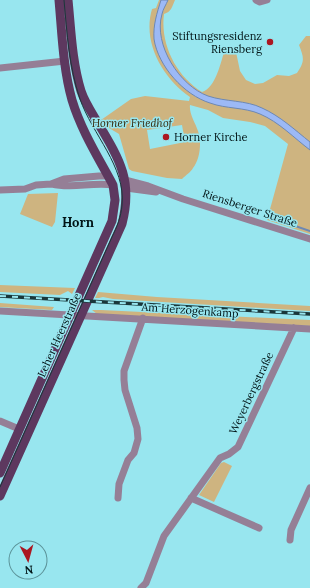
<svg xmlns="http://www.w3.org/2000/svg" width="310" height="588" font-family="Lora,serif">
	<rect width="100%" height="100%" fill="#98e6ef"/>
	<!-- green -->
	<path fill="#ceb480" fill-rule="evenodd" d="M 159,0 L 175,0 C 172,7 171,12 164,14 C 160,44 176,76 202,92 C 216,88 221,61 225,49 L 236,52 L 240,71 L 246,80 L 255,84 L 263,83 L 277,75 L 289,76 L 297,73 C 305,61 304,58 299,45 L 306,36 L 310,36 L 310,234 L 267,220 L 288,144 L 265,126 L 250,122 L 223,118 L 208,110 L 190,105 C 189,114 195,122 198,131 C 202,142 200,159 193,168 C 191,172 186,175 182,179 L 167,178 L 132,171 L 129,169 L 119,134 L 109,128 L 101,120 L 131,99 L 145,96 L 189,101 L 190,97 C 163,78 142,43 152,9 L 156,8 ZM 182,125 L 185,142 L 150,149 L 147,130 Z
		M 58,193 L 55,222 L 52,227 L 20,214 L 28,194 Z
		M 0,285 L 75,288 L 72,294 L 68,291 L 60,295 L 0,292 Z
		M 98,292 L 157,297 L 310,306 L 310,311 L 113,299 L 103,297 L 99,298 L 95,298 Z
		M 0,303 L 54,307 L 52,310 L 0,307 Z
		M 92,310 L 101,310 L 310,320 L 310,326 L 97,314 Z
		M 224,462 L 232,466 L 214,502 L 199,495 L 221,463 Z"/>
	<!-- water -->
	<path fill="#9cb9f6" stroke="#6d88b3" d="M 161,0 L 168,0 C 166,5 163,9 162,14 C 153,45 180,86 208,96 C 226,102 246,100 262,108 C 280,116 295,130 310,142 L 310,150 C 294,138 279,122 260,114 C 244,107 226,109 210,103 C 184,95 158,66 154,39 C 153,25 157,13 161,0 Z"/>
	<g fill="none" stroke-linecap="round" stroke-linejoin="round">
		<!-- stream -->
		<path stroke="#6d88b3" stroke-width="2" d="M 269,217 L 310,231"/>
		<!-- minor -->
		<path stroke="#957f96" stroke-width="7" d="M 256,0 L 260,2 L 267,0
			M 0,68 L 65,61
			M 125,180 L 148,186 L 183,199 L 310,239
			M 52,184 C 71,189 92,182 113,185
			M 126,188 L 156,192
			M 0,190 L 25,189 L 36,185 L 51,184 L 64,179 L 99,176 L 108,176
			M 0,311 L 310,329
			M 0,421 L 19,429
			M 118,498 L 119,484 L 128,460 L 134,453 L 138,439 L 137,428 L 125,390 L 124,380 L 124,371 L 143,318
			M 191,498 L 259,528
			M 290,540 L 291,530 L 310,488
			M 141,588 L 146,583 L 164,536 L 220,458 L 229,454 L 238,447 L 294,328"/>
		<!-- major -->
		<path stroke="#5d385f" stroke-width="9" d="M 0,473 L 112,221 L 115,200 L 113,185 C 98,157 81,130 72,100 C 63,68 62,33 59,0
			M 0,496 L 122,224 C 133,181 120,160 98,123 C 92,113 85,103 81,91 C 72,62 71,30 68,0"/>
		<!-- tram -->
		<path stroke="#19373a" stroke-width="1" d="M 0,487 L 112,237 C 117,227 121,217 122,205 C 126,167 92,134 80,99 C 69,67 67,33 64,0"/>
		<!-- rail casing -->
		<g stroke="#19373a" stroke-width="3.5">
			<path id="rail" d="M 0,296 L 310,314"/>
		</g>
		<!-- rail -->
		<use href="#rail" stroke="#98e6ef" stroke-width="2" stroke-dasharray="6" stroke-linecap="butt"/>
	</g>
	<!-- markers -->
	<g fill="#ab1721" stroke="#98e6ef" stroke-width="1.5">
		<circle cx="270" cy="42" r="4"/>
		<circle cx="166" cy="137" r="4"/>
	</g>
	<g text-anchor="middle" stroke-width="3" stroke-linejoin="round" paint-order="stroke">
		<!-- poi labels -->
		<g font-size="11" fill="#001416" stroke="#98e6ef" text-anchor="end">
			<text x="262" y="40">Stiftungsresidenz<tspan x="262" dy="13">Riensberg</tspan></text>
			<text x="174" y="141" text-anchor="start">Horner Kirche</text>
		</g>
		<!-- park labels -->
		<g font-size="11" font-style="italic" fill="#37290b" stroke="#98e6ef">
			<text x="132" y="127">Horner Friedhof</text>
		</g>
		<!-- street labels -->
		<g font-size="11" fill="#001416" stroke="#98e6ef">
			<text transform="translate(250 208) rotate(18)" y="4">Riensberger Straße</text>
			<text transform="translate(190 310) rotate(4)" y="4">Am Herzogenkamp</text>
			<text transform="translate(59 335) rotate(-66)" y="4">Leher Heerstraße</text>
			<text transform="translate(251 393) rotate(-65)" y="4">Weyerbergstraße</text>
		</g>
		<!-- quarter labels -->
		<g font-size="13" font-weight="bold" fill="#001416" stroke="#98e6ef">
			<text x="78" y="227">Horn</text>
		</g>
	</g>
	<!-- north arrow -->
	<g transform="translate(28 560) rotate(174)"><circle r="19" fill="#98e6ef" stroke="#5b9298"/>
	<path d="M0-3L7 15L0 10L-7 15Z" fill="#ab1721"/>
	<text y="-6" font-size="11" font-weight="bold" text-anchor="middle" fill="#001416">N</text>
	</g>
</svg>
